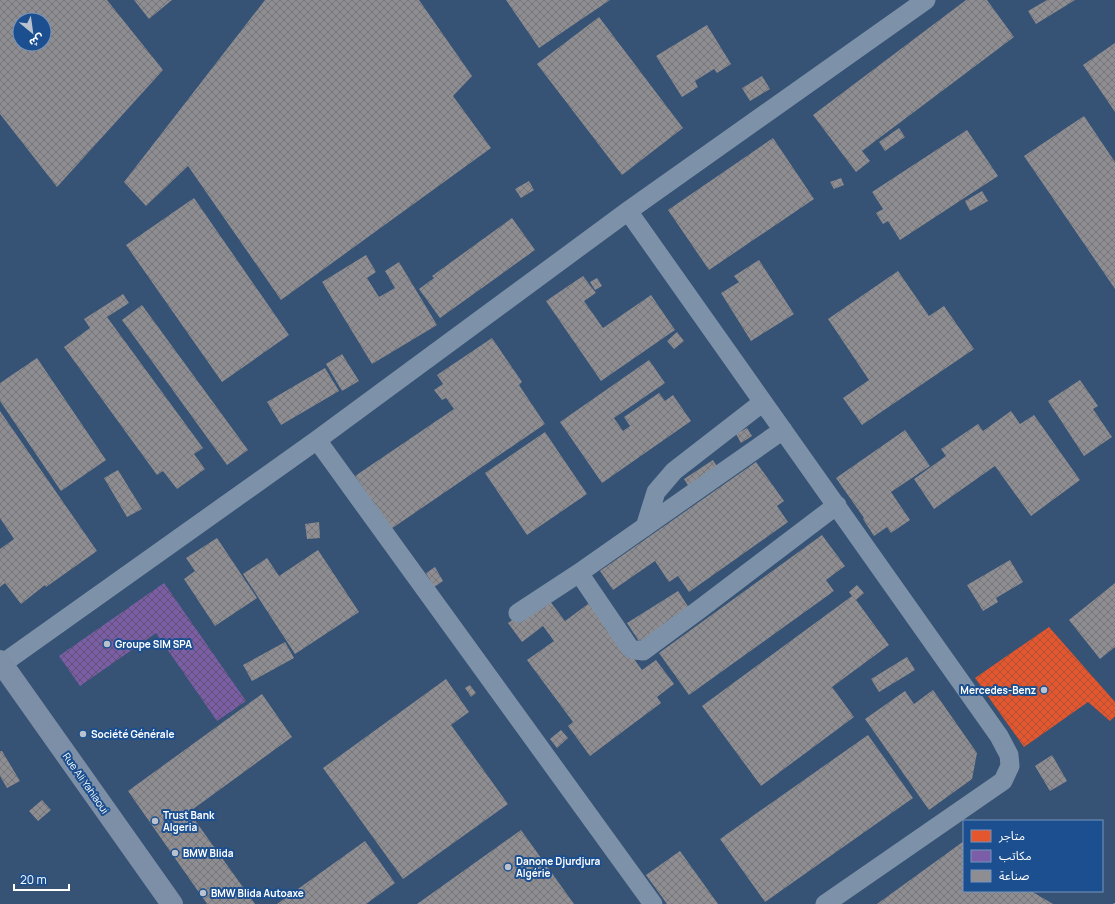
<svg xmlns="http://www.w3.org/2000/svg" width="1115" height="904" font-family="Manrope,'Noto Sans Arabic',sans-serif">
	<defs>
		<pattern id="shops-cross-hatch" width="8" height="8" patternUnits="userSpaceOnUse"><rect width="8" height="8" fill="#e4572e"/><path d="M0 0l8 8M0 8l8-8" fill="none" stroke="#af5338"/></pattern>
		<pattern id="offices-cross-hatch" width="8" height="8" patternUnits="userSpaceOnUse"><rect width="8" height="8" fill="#7b5ea7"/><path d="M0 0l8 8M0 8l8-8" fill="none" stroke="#5f5370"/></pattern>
		<pattern id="industry-cross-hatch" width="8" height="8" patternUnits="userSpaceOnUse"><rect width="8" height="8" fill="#8d8d92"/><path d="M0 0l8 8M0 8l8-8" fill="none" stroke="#76767a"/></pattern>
	</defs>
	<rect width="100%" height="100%" fill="#365274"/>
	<!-- shops -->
	<path fill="url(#shops-cross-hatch)" d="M 1049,627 L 1115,702 L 1115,716 L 1110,721 L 1088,702 L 1024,747 L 975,678 Z"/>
	<!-- offices -->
	<path fill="url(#offices-cross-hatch)" d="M 164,583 L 246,701 L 217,721 L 156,633 L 80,686 L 59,656 Z"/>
	<!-- industry -->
	<path fill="url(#industry-cross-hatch)" fill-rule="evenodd" d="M 0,0 L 107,0 L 163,70 L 57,187 L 0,114 ZM 20,20 L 44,20 L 44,44 L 20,44 Z
		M 134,0 L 172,0 L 149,19 Z
		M 265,0 L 419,0 L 472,76 L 453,96 L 491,148 L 281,300 L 188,166 L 146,206 L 124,182 Z
		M 506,0 L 610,0 L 539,48 Z
		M 966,0 L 987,0 L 1014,37 L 862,151 L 870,161 L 856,172 L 813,115 Z
		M 1047,0 L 1075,0 L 1036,24 L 1028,11 Z
		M 599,17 L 683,128 L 622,175 L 537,64 Z
		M 707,25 L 731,64 L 717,73 L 714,69 L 695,81 L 698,87 L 682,97 L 656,56 Z
		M 1115,43 L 1115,112 L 1083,65 Z
		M 762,76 L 770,89 L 750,101 L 742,88 Z
		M 1084,116 L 1115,162 L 1115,289 L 1024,156 Z
		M 899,128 L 905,137 L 885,151 L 879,142 Z
		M 967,130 L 998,176 L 900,240 L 888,221 L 883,224 L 876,213 L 883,209 L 872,192 Z
		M 773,138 L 814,199 L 709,270 L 668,210 Z
		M 841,178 L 844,185 L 834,189 L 830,182 Z
		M 529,181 L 534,190 L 521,198 L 515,189 Z
		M 982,191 L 988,201 L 970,211 L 965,201 Z
		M 194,198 L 289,335 L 222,382 L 126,245 Z
		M 512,218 L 535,250 L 440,318 L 419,289 L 434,278 L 432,276 Z
		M 366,255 L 376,272 L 367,278 L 379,297 L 395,288 L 385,271 L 399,262 L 437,325 L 372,364 L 322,282 Z
		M 759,260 L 794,314 L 751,341 L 721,293 L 739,282 L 734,276 Z
		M 898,271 L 929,316 L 944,306 L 974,349 L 862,425 L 843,398 L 869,380 L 828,319 Z
		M 583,276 L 596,293 L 584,301 L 603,328 L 651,295 L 675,330 L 601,381 L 546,301 Z
		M 597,278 L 602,286 L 595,290 L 590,282 Z
		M 123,294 L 129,303 L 107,317 L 203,448 L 194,454 L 205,469 L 177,489 L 163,471 L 157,475 L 64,347 L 90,328 L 84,319 Z
		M 142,305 L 248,450 L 227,465 L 122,320 Z
		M 677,332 L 684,341 L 674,349 L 667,341 Z
		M 492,338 L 522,382 L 519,385 L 545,424 L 391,529 L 355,476 L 454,409 L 446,398 L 442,400 L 434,390 L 443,384 L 437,375 Z
		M 342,354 L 359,381 L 342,391 L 326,364 Z
		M 37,358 L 106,460 L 61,491 L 0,401 L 0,383 Z
		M 649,360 L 665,383 L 614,418 L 623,431 L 630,426 L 624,417 L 659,393 L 665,401 L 673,395 L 691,421 L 602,483 L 560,422 Z
		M 325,368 L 339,391 L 281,425 L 267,402 Z
		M 1080,380 L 1098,406 L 1093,409 L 1112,437 L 1084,456 L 1048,401 Z
		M 0,411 L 97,551 L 46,587 L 45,585 L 21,604 L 5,583 L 0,587 L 0,549 L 14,539 L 0,518 Z
		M 1011,411 L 1020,424 L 1034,415 L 1080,480 L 1031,516 L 995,466 L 934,509 L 914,479 L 946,456 L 941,449 L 978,424 L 983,431 Z
		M 747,428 L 752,436 L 741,443 L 736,434 Z
		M 905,430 L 930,466 L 891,492 L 910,520 L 891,533 L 887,527 L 874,536 L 863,519 L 864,518 L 836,478 Z
		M 545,432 L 587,494 L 527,535 L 485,473 Z
		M 713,460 L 718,468 L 689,487 L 684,479 Z
		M 756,462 L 784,501 L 777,506 L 788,522 L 689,592 L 678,576 L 669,582 L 655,561 L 613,590 L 600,571 Z
		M 118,470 L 142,509 L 127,517 L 104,478 Z
		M 319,522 L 320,538 L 307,539 L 305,524 Z
		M 822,535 L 845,566 L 826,580 L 834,591 L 689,695 L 659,653 Z
		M 217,538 L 257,598 L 215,626 L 184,579 L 195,571 L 186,558 Z
		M 318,550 L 359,612 L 295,654 L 243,574 L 267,558 L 279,576 Z
		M 1010,560 L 1023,582 L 996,598 L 998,602 L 983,611 L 967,585 Z
		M 435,567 L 443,581 L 434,587 L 426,573 Z
		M 1115,583 L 1115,647 L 1100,659 L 1069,620 Z
		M 857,585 L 864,593 L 856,600 L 889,645 L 832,687 L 854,717 L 761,786 L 702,706 L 852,596 L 849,592 Z
		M 678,591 L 693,614 L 642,646 L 627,623 Z
		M 546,596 L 565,621 L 592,601 L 642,670 L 656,660 L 674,684 L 657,697 L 661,703 L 590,756 L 568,726 L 573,722 L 527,660 L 554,641 L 543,626 L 522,642 L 508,623 Z
		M 285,642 L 294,658 L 252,681 L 243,665 Z
		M 907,657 L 915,670 L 879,692 L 871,679 Z
		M 446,679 L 469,712 L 451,725 L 508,804 L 403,879 L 323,768 Z
		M 470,685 L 476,693 L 471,697 L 465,688 Z
		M 933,690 L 977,753 L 972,779 L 929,810 L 865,719 L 905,691 L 914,704 Z
		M 262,694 L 292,737 L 189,812 L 255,904 L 207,904 L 128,791 Z
		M 561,730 L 568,738 L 557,748 L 550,739 Z
		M 868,735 L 913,798 L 765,902 L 720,839 Z
		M 0,751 L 2,751 L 20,781 L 7,788 L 0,776 Z
		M 1052,755 L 1067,781 L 1050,791 L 1035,766 Z
		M 42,800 L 51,810 L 38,821 L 29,811 Z
		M 521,830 L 574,904 L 417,904 Z
		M 365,841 L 395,883 L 366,904 L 277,904 Z
		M 964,841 L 964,891 L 1031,891 L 1053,904 L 877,904 Z
		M 680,851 L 718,904 L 667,904 L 646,875 Z"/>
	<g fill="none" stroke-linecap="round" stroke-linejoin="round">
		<!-- minor -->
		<path stroke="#7d92a8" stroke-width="19" d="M 628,211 L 999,736 L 1009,755 L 1010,766 L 1003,781 L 825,904
			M 317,440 L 653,904
			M 645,527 L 656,492 L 674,471 L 763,402
			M 579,573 L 630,648 L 635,650 L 643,651 L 700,609 L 837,505
			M 518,613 L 579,573 L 783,430
			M 2,664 L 317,440 L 628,211 L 926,0"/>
		<!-- major -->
		<path stroke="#7d8ea7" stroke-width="22" d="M 0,661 L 172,904"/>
		<!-- rail -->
		<path stroke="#7e92a7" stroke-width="3" stroke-dasharray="7 3" stroke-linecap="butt" d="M 1115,904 L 1115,903"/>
	</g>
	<!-- markers -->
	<g fill="#b9c2ce" stroke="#1b4f8f" stroke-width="1.5">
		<circle cx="107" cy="644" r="4"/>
		<circle cx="1044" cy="690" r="4"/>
		<circle cx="83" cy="734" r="4"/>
		<circle cx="155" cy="821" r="4"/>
		<circle cx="175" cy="853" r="4"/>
		<circle cx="508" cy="867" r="4"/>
		<circle cx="203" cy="893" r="4"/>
	</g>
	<g text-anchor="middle" stroke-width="4" stroke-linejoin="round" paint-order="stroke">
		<!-- poi labels -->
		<g font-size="10" font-weight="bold" fill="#fff" stroke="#1b4f8f" text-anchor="start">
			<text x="115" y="648">Groupe SIM SPA</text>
			<text x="1036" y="694" text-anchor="end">Mercedes-Benz</text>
			<text x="91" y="738">Société Générale</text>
			<text x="163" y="819">Trust Bank<tspan x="163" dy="12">Algeria</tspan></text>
			<text x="183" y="857">BMW Blida</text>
			<text x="516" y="865">Danone Djurdjura<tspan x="516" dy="12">Algérie</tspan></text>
			<text x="211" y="897">BMW Blida Autoaxe</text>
		</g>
		<!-- street labels -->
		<g font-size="10" fill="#fff" stroke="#1b4f8f">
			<text transform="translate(86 783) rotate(55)" y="4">Rue Ali Yahiaoui</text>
		</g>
	</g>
	<!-- legend -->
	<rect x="963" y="820" width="140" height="72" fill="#1b4f8f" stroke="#7695bc"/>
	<rect x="971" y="830" width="20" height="12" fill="#e4572e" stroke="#7695bc"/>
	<text x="999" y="840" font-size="12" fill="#ffffff">متاجر</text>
	<rect x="971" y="850" width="20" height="12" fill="#7b5ea7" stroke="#7695bc"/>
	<text x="999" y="860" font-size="12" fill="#ffffff">مكاتب</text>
	<rect x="971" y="870" width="20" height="12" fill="#8d8d92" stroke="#7695bc"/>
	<text x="999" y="880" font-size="12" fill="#ffffff">صناعة</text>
	<!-- north arrow -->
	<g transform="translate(32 32) rotate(151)"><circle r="19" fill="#1b4f8f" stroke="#7695bc"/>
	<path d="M0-3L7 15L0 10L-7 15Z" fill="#b9c2ce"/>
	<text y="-6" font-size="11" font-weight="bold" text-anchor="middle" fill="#ffffff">ش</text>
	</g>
	<!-- scale -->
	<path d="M14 884v6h55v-6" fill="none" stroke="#ffffff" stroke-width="2"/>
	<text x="20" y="884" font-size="12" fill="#ffffff" stroke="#1b4f8f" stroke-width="3" paint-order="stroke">20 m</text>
</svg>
